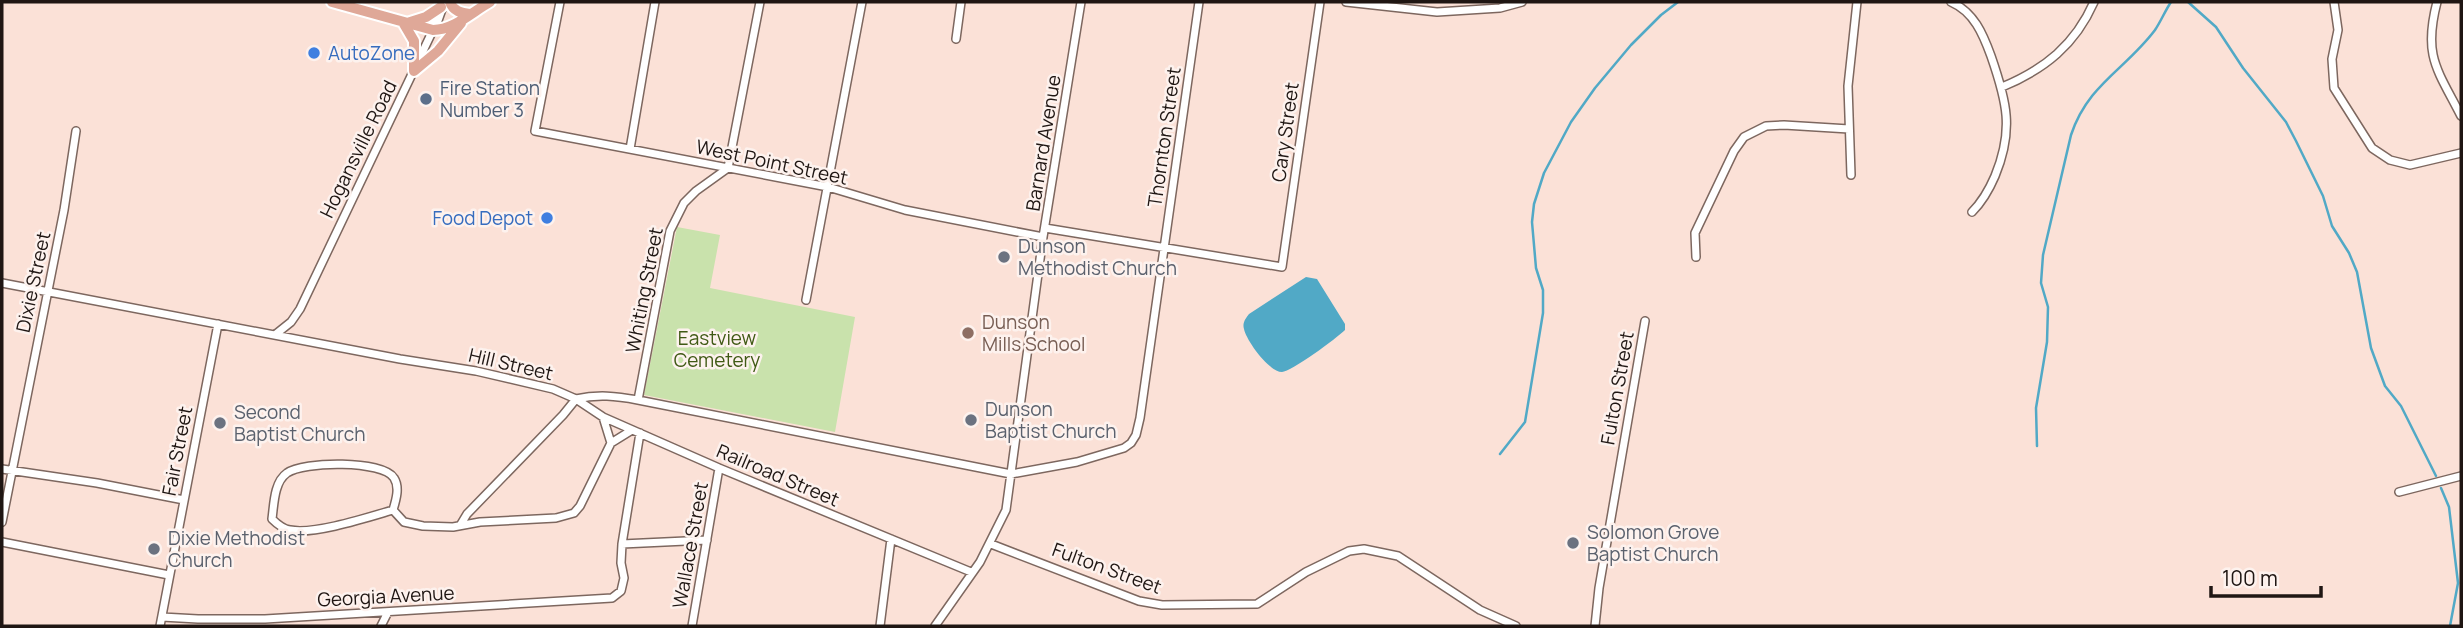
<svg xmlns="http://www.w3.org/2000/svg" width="2463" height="628" font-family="Manrope,sans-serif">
	<rect width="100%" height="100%" fill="#fbe1d7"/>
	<!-- green -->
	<path fill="#c9e2ac" d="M 677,227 L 720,235 L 710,288 L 855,317 L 835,432 L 644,395 Z"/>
	<!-- water -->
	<path fill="#51a9c6" d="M 1306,277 L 1317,279 L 1345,324 L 1345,330 C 1337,338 1291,372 1282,372 C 1269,372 1246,340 1244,329 C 1242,323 1246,318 1249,314 Z"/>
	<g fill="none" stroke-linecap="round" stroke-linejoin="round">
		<!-- stream -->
		<path stroke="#51a9c6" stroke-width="2.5" d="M 2188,2 L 2216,27 L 2243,68 L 2286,122 L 2296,141 L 2323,196 L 2332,226 L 2349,253 L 2357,272 L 2371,348 L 2385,386 L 2401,406 L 2436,476
			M 2037,446 L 2036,408 L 2047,342 L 2048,307 L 2041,283 L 2043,255 L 2071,135 C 2088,84 2125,70 2155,30 C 2161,21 2165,11 2171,2
			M 1500,454 L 1525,422 L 1543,313 L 1543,290 L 1536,268 L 1532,222 L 1534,204 L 1544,173 L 1571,122 L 1595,88 L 1631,45 L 1661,15 L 1678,2
			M 2441,488 L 2449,507 L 2458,583 L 2450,626"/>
		<!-- street casing -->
		<g stroke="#7d675f" stroke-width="10">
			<path id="street" d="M 560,2 L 535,131 L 828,187 L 905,210 L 1043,237
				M 1346,2 L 1437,12 L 1500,8 L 1522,2
				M 1951,2 C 1974,12 1983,34 1991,56 C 2007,102 2014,130 1995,176 C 1989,190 1983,201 1972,212
				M 2334,2 L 2338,30 L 2332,59 L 2334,88 L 2372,148 L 2390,160 L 2410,165 L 2461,153
				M 2437,2 C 2423,56 2437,69 2461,116
				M 956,39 L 961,2
				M 2002,87 C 2045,69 2075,45 2094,2
				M 630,149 L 655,2
				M 1851,175 L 1848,86 L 1857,2
				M 1045,228 L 1282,267 L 1320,2
				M 1696,257 L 1695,233 L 1734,151 L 1744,137 L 1766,126 L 1784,125 L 1849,129
				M 2,283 L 400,359 L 476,371 L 553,389 L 576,399 L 603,417 L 719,468 L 971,572
				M 806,300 L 862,2
				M 276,334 L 291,322 L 300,309 L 433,30
				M 576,399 C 598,394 616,396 638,400 L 1011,474 L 1077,462 L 1124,448 L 1131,443 L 1136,435 L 1140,418 L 1199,2
				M 638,400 L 670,231 L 684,203 L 696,191 L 728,168 L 760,2
				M 611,443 L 632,430
				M 2,469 L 97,483 L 184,500
				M 2399,492 L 2461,476
				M 393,510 C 369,517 314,535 290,530 C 283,529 277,524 272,519 C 274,504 274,482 287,473 C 303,461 383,460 394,478 C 400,487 396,500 393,510 L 404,522 L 423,526 L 453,527 L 480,522 L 556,518 L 574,513 L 580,506 L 611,443 L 603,417
				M 2,522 L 64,210 L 76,131
				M 461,524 L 467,514 L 563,415 L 576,399
				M 2,542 L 169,575
				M 622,544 L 707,540
				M 991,544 L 1139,601 L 1162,605 L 1257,604 L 1306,572 L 1349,551 L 1364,549 L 1398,556 L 1480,610 L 1516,626
				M 162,617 L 198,619 L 265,619 L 612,598 L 621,591 L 624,578 L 621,563 L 622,544 L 640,433
				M 160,626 L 218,324
				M 381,626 L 388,612
				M 692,626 L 719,468
				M 880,626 L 891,539
				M 935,626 L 980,562 L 1006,510 L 1043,237 L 1081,2
				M 1595,626 L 1599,588 L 1645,321"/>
		</g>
		<!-- secondary casing -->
		<g stroke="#7d675f" stroke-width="13">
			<path id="secondary" d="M 433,30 L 443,2"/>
		</g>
		<!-- primary casing -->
		<g stroke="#fff" stroke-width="14">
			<path id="primary" d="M 332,2 L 433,30 C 454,30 472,12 490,2
				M 450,2 C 453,11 461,13 470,14
				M 404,24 L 414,41 L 414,71
				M 404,24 L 426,17 L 441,7
				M 414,71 L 438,51 L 461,23"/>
		</g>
		<!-- street -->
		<use href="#street" stroke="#fff" stroke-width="7"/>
		<!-- secondary -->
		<use href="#secondary" stroke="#fff" stroke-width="10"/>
		<!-- primary -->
		<use href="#primary" stroke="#dfa898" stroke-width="10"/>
	</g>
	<!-- markers -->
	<g fill="#3f7fe0" stroke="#fdf2ee" stroke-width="2.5">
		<circle cx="314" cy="53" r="7"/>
		<circle cx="547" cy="218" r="7"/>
	</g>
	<circle fill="#5c6f8a" stroke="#fdf2ee" stroke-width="2.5" cx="426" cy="99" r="7"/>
	<g fill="#6b7280" stroke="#fdf2ee" stroke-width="2.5">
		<circle cx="1004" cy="257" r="7"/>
		<circle cx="971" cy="420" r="7"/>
		<circle cx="220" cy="423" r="7"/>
		<circle cx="1573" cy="543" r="7"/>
		<circle cx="154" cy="549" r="7"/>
	</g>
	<circle fill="#8d6e63" stroke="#fdf2ee" stroke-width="2.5" cx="968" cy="333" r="7"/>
	<g text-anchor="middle" stroke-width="5" stroke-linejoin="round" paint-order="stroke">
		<!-- shop labels -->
		<g font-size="19" fill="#366cbe" stroke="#fdf2ee" text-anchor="start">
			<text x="328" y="60">AutoZone</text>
			<text x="533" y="225" text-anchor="end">Food Depot</text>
		</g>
		<!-- service labels -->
		<g font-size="19" fill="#4e5e75" stroke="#fdf2ee" text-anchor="start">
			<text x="440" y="95">Fire Station<tspan x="440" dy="22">Number 3</tspan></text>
		</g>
		<!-- street labels -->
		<g font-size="19" fill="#1f1613" stroke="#fdf2ee">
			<text transform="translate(1285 132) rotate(-82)" y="7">Cary Street</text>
			<text transform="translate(1164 137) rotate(-82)" y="7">Thornton Street</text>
			<text transform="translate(1043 143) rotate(-81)" y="7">Barnard Avenue</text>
			<text transform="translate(358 149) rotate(-64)" y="7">Hogansville Road</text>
			<text transform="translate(772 162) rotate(12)" y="7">West Point Street</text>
			<text transform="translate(33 282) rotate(-78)" y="7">Dixie Street</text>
			<text transform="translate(644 290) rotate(-79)" y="7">Whiting Street</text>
			<text transform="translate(511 364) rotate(13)" y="7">Hill Street</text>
			<text transform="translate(1617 388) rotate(-80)" y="7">Fulton Street</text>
			<text transform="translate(177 451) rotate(-79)" y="7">Fair Street</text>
			<text transform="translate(778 475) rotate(23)" y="7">Railroad Street</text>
			<text transform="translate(690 545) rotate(-80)" y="7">Wallace Street</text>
			<text transform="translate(1107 568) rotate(20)" y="7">Fulton Street</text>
			<text transform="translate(386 596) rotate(-3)" y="7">Georgia Avenue</text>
		</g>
		<!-- worship labels -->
		<g font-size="19" fill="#5b616d" stroke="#fdf2ee" text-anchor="start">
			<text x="1018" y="253">Dunson<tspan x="1018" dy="22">Methodist Church</tspan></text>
			<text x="985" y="416">Dunson<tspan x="985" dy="22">Baptist Church</tspan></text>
			<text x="234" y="419">Second<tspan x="234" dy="22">Baptist Church</tspan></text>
			<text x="1587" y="539">Solomon Grove<tspan x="1587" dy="22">Baptist Church</tspan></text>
			<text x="168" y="545">Dixie Methodist<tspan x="168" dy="22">Church</tspan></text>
		</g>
		<!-- education labels -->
		<g font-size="19" fill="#785e54" stroke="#fdf2ee" text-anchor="start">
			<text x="982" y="329">Dunson<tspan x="982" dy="22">Mills School</tspan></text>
		</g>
		<!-- park labels -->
		<g font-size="19" fill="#405a15" stroke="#fdf2ee">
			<text x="717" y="345">Eastview<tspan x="717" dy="22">Cemetery</tspan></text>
		</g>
	</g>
	<!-- border -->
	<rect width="2463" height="628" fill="none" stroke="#1f1613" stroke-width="7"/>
	<!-- scale -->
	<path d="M2211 586v10h110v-10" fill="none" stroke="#1f1613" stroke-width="3.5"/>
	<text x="2222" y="586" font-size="21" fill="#1f1613" stroke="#fdf2ee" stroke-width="5" paint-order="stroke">100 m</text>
</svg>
